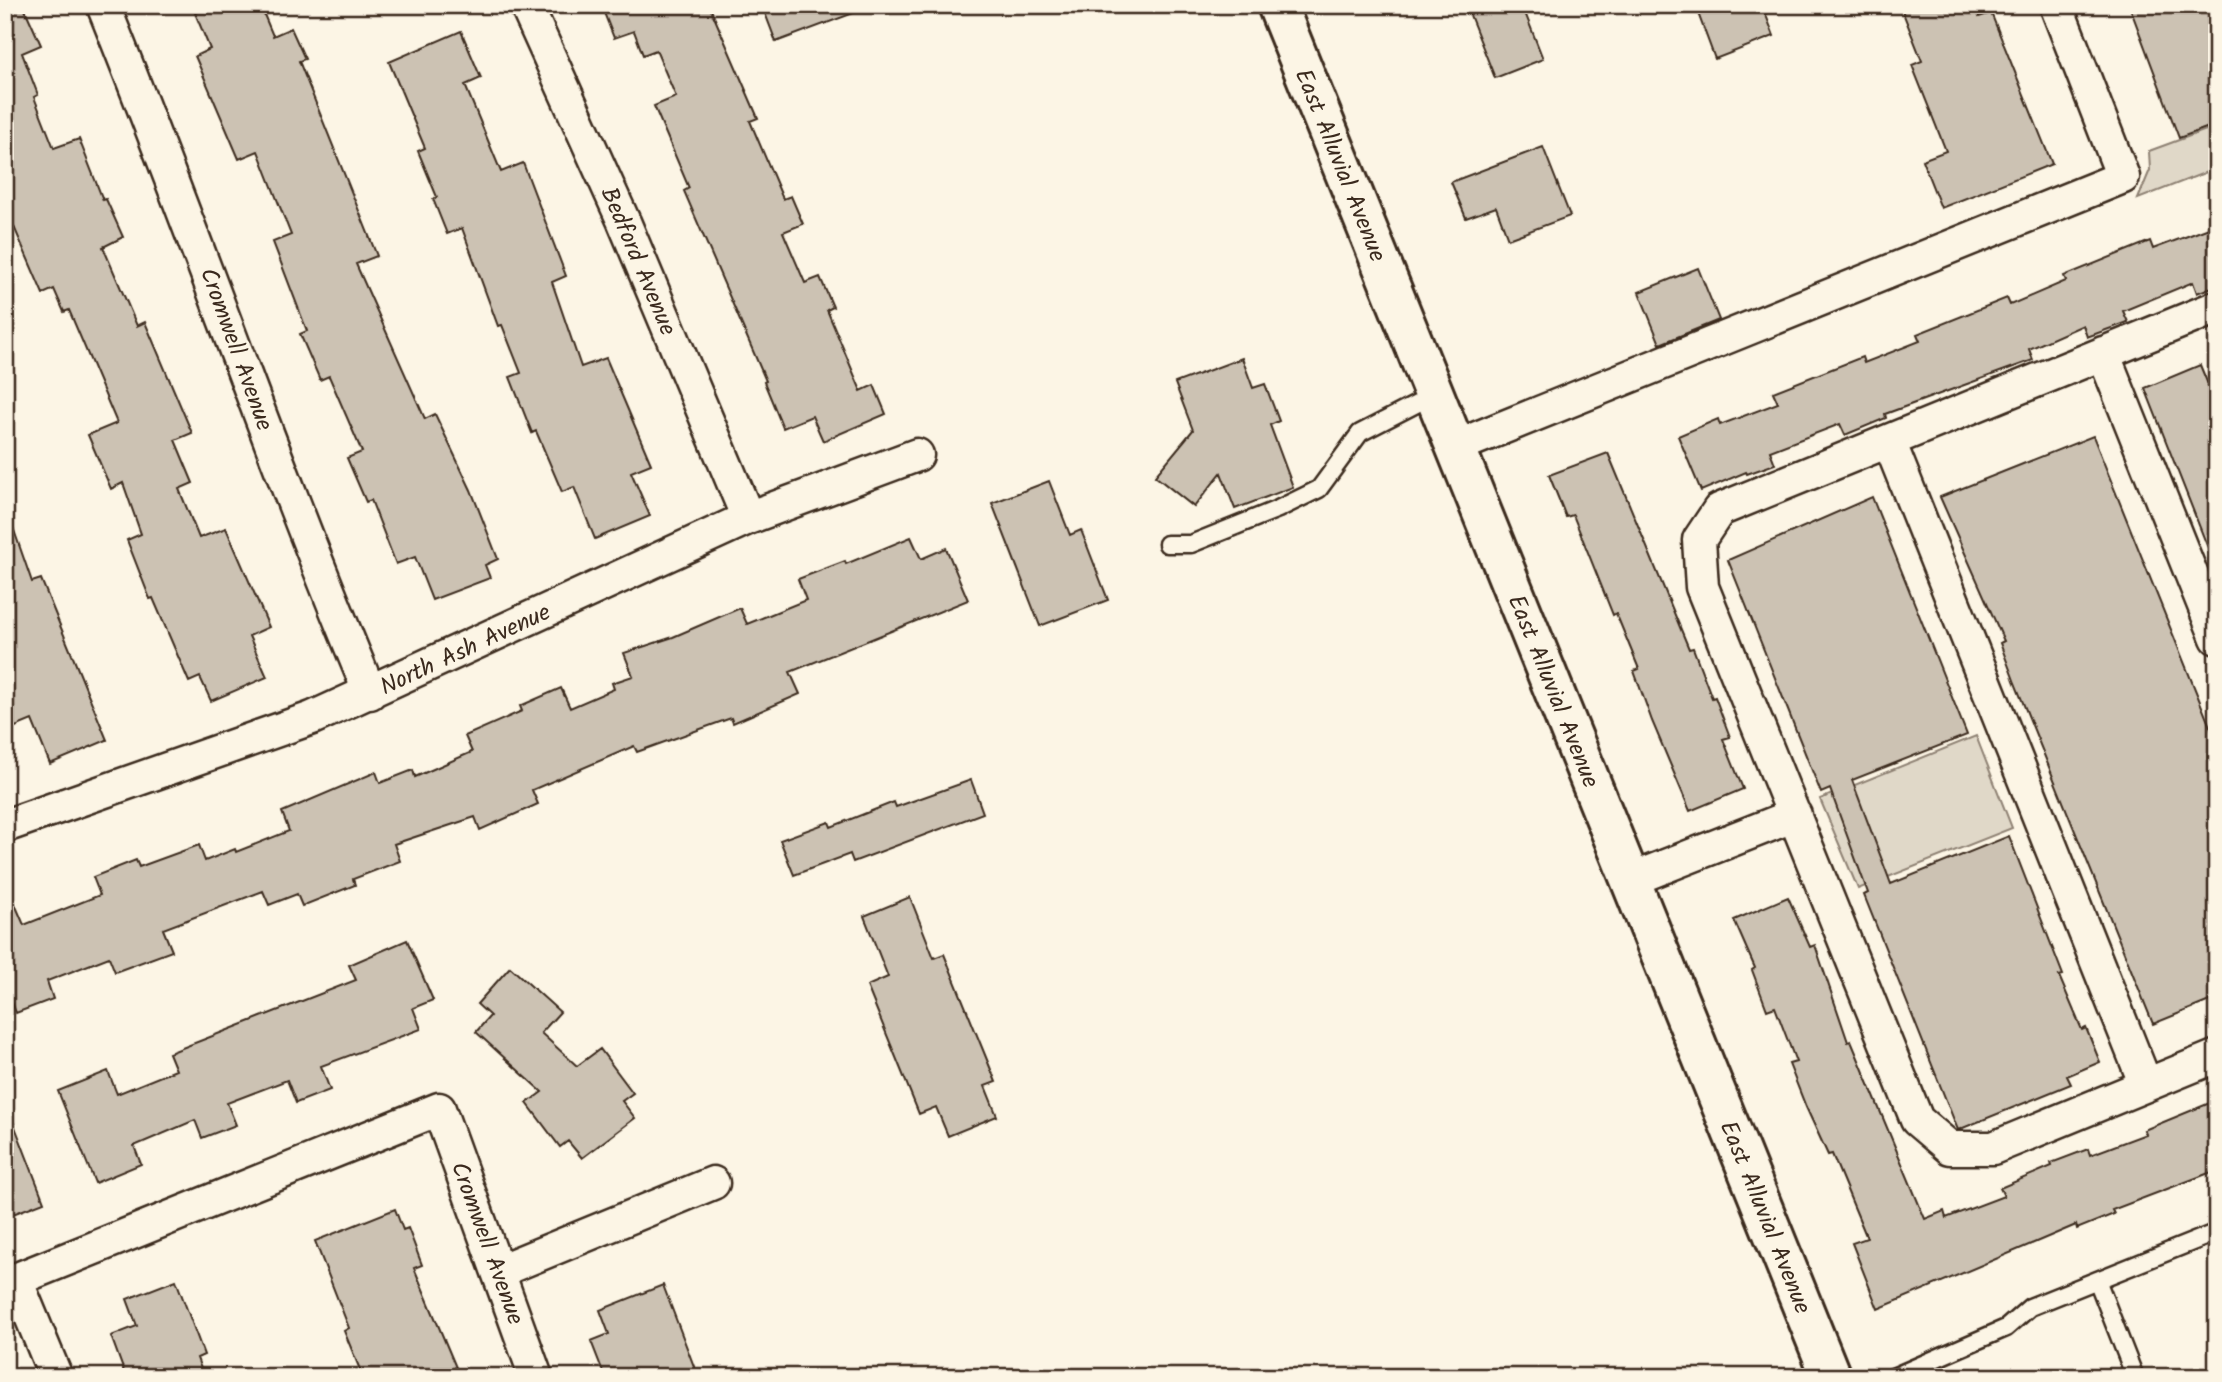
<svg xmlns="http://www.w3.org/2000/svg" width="2222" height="1382" font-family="Kalam,sans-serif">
	<rect width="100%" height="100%" fill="#fcf5e5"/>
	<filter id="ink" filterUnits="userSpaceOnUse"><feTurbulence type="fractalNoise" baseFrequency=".0143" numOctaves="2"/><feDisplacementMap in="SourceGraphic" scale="14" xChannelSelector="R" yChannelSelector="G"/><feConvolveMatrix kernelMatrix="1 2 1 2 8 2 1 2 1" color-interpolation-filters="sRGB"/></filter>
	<g filter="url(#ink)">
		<!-- green -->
		<path fill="#e0d8c8" stroke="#8e8173" stroke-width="2" d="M 2217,126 L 2217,168 L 2138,199 L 2150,170 L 2149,151 Z
			M 1976,736 L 2012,828 L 1858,889 L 1820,799 Z"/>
		<!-- building -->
		<path fill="#ccc2b3" stroke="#3b2a1e" stroke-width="2" d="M 23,5 L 41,45 L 22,53 L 38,95 L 34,97 L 54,148 L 79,139 L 103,200 L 106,199 L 123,237 L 103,247 L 137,326 L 145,322 L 192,433 L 175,440 L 193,483 L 179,489 L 199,538 L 226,528 L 269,627 L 249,636 L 267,677 L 211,701 L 200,677 L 189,682 L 153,598 L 150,599 L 127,540 L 141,534 L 123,483 L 111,489 L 88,435 L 117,423 L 69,310 L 64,312 L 54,289 L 43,294 L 5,206 L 5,13 Z
			M 213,5 L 260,5 L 273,36 L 291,28 L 305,59 L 299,61 L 377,256 L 356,264 L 425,419 L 435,414 L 471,490 L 498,559 L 485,565 L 490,578 L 432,600 L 415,557 L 396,564 L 371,500 L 366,502 L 347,458 L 362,452 L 329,376 L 320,380 L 300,334 L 307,331 L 273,242 L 291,235 L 258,151 L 239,159 L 195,56 L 210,49 L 195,13 Z
			M 601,5 L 709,5 L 758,118 L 750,121 L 783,199 L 791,196 L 803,224 L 783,232 L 805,283 L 820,277 L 833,307 L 827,310 L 861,391 L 874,385 L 886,414 L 823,441 L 812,416 L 783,428 L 764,382 L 766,381 L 684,191 L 689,188 L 654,106 L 676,97 L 656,50 L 643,55 L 634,31 L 614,38 Z
			M 762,5 L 866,5 L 867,8 L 776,42 Z
			M 1466,5 L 1522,5 L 1543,59 L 1495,78 Z
			M 1695,5 L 1762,5 L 1774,36 L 1715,59 Z
			M 1900,5 L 1975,5 L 1979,17 L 1991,13 L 2052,164 L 1941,208 L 1922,160 L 1946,151 L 1912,65 L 1922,61 Z
			M 2129,5 L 2217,5 L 2217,124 L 2179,138 Z
			M 461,31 L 481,78 L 465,85 L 501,172 L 523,163 L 566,276 L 552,282 L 581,367 L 606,358 L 651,464 L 631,472 L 650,516 L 595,539 L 574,487 L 562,492 L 536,431 L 532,433 L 510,377 L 521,373 L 502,325 L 498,326 L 462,228 L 447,234 L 433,199 L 437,197 L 418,151 L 425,148 L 389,62 Z
			M 1543,147 L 1570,216 L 1508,239 L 1496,207 L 1466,218 L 1451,182 Z
			M 2217,225 L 2217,285 L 2197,293 L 2193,282 L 2123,311 L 2128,322 L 2087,337 L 2083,325 L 2029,349 L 2033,360 L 1885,414 L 1886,418 L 1845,435 L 1840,424 L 1770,451 L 1775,464 L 1747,474 L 1746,472 L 1701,491 L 1678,436 L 1718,419 L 1720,425 L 1778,403 L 1773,392 L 1862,357 L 1864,363 L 1920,341 L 1917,334 L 2007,298 L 2010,305 L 2066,281 L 2064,276 L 2150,241 L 2153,249 Z
			M 1698,268 L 1719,320 L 1660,344 L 1639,292 Z
			M 1242,358 L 1253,388 L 1265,384 L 1279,421 L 1270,425 L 1293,487 L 1235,509 L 1221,473 L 1194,507 L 1155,476 L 1193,430 L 1175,383 Z
			M 2200,365 L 2217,406 L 2217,571 L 2145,388 Z
			M 2093,436 L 2217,744 L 2217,998 L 2153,1024 L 2015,683 L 2000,643 L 2004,641 L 1940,497 Z
			M 1608,453 L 1689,649 L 1693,648 L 1712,698 L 1715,697 L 1730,737 L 1723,739 L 1743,789 L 1690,811 L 1652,721 L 1634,671 L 1639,669 L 1616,613 L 1613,615 L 1573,515 L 1566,517 L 1549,475 Z
			M 1049,481 L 1070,535 L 1081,530 L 1108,600 L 1040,626 L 992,503 Z
			M 1872,497 L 1967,735 L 1852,780 L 1891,884 L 2009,836 L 2063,975 L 2059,976 L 2082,1030 L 2086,1028 L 2100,1062 L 2067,1076 L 2071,1084 L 1958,1130 L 1864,895 L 1868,893 L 1830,789 L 1821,793 L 1728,560 Z
			M 9,516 L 32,582 L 41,579 L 107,740 L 50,764 L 32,720 L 13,728 L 5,710 L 5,517 Z
			M 911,537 L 921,559 L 946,548 L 968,600 L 790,672 L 800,694 L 733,723 L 731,718 L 637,752 L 634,746 L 532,790 L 538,804 L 480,830 L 475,817 L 394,844 L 400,861 L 353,879 L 355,885 L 302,906 L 297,894 L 269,905 L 263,891 L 163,929 L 172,951 L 115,972 L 109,957 L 47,981 L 53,999 L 16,1013 L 5,983 L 5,881 L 24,925 L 100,895 L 93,877 L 136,860 L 139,867 L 199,845 L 205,861 L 235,849 L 236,852 L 289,831 L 282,812 L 376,772 L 380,783 L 413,770 L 415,777 L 472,752 L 465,736 L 522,711 L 520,706 L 561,688 L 570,708 L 614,689 L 612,683 L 633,676 L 624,653 L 673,637 L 740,608 L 747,624 L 806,600 L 798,579 L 845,561 L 846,564 Z
			M 971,780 L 983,813 L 853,862 L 850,854 L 794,875 L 780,840 L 829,822 L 831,827 L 894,802 L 896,807 Z
			M 910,897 L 934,958 L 944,954 L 996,1082 L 985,1086 L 997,1116 L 948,1136 L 936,1107 L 919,1114 L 867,986 L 888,977 L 864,916 Z
			M 1788,897 L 1810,947 L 1815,945 L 1848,1042 L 1851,1041 L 1925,1219 L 1944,1211 L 1946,1218 L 2004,1196 L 2000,1188 L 2052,1166 L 2051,1163 L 2088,1149 L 2090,1155 L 2146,1134 L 2144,1130 L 2217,1100 L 2217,1170 L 2112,1210 L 2114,1214 L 2077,1229 L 2076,1225 L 1878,1309 L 1852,1243 L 1867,1238 L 1832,1154 L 1828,1155 L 1806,1107 L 1789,1064 L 1796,1062 L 1775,1007 L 1767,1010 L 1752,970 L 1755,968 L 1734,920 Z
			M 407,940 L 433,1000 L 413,1008 L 421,1029 L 321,1066 L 330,1090 L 296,1103 L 287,1080 L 227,1103 L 236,1125 L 202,1138 L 195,1120 L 134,1146 L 141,1164 L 95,1183 L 58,1091 L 108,1071 L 117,1094 L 176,1070 L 169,1053 L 356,980 L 349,965 Z
			M 510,967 L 560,1012 L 541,1033 L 577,1066 L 600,1049 L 633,1093 L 622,1101 L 635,1118 L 582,1158 L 568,1141 L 560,1147 L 527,1103 L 542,1092 L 476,1032 L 490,1016 L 477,1004 Z
			M 7,1106 L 44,1202 L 5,1217 L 5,1107 Z
			M 395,1209 L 403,1230 L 408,1228 L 422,1265 L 414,1268 L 460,1377 L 363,1377 L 344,1331 L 349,1328 L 315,1241 Z
			M 176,1280 L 204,1355 L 197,1358 L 204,1377 L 126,1377 L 111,1336 L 137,1326 L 127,1299 Z
			M 663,1285 L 698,1377 L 605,1377 L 591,1341 L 609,1334 L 600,1310 Z"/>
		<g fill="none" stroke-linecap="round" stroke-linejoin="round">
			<!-- lane casing -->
			<g stroke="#3b2a1e" stroke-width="21">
				<path id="lane" d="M 1167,544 L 1191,544 L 1278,509 L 1319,489 L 1360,433 L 1434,395
					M 2097,1280 L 2135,1377
					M 1893,1377 L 2006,1328 L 2030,1307 L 2217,1232"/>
			</g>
			<!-- street casing -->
			<g stroke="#3b2a1e" stroke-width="37">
				<path id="street" d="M 103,5 C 195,233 275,466 370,693
					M 526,5 L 624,222 L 748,518
					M 2217,307 L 1719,510 L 1699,540 L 1702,587 L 1917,1120 L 1950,1148 L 1993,1148 L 2217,1056
					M 2103,353 L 2217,638
					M 1889,441 L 2146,1085
					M 1455,447 L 2123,177 L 2056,5
					M 5,826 L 312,718 L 748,518 L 917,455
					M 1630,880 L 1795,815
					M 499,1271 L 713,1183
					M 16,1280 L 56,1377
					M 5,1284 L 439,1109 L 536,1377"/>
			</g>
			<!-- secondary casing -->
			<g stroke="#3b2a1e" stroke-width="44">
				<path id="secondary" d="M 1277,5 L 1831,1377"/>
			</g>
			<!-- lane -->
			<use href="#lane" stroke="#fcf5e5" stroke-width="16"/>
			<!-- street -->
			<use href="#street" stroke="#fcf5e5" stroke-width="32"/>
			<!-- secondary -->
			<use href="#secondary" stroke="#fcf5e5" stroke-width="38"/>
		</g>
	</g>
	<g text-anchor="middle" stroke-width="5" stroke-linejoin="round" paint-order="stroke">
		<!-- street labels -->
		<g font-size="24" fill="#3b2a1e" stroke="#fcf5e5">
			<text transform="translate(1341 165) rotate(68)" y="8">East Alluvial Avenue</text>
			<text transform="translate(639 261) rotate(67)" y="8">Bedford Avenue</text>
			<text transform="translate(237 349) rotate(70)" y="8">Cromwell Avenue</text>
			<text transform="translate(465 649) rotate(-25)" y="8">North Ash Avenue</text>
			<text transform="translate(1554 691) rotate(68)" y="8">East Alluvial Avenue</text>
			<text transform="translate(1766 1217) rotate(68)" y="8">East Alluvial Avenue</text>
			<text transform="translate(488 1243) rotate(70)" y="8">Cromwell Avenue</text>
		</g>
	</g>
	<!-- margin -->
	<rect width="2222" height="1382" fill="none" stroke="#fcf5e5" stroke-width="28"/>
	<rect x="14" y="14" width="2194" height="1354" fill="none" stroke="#3b2a1e" stroke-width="2.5" filter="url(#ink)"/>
</svg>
